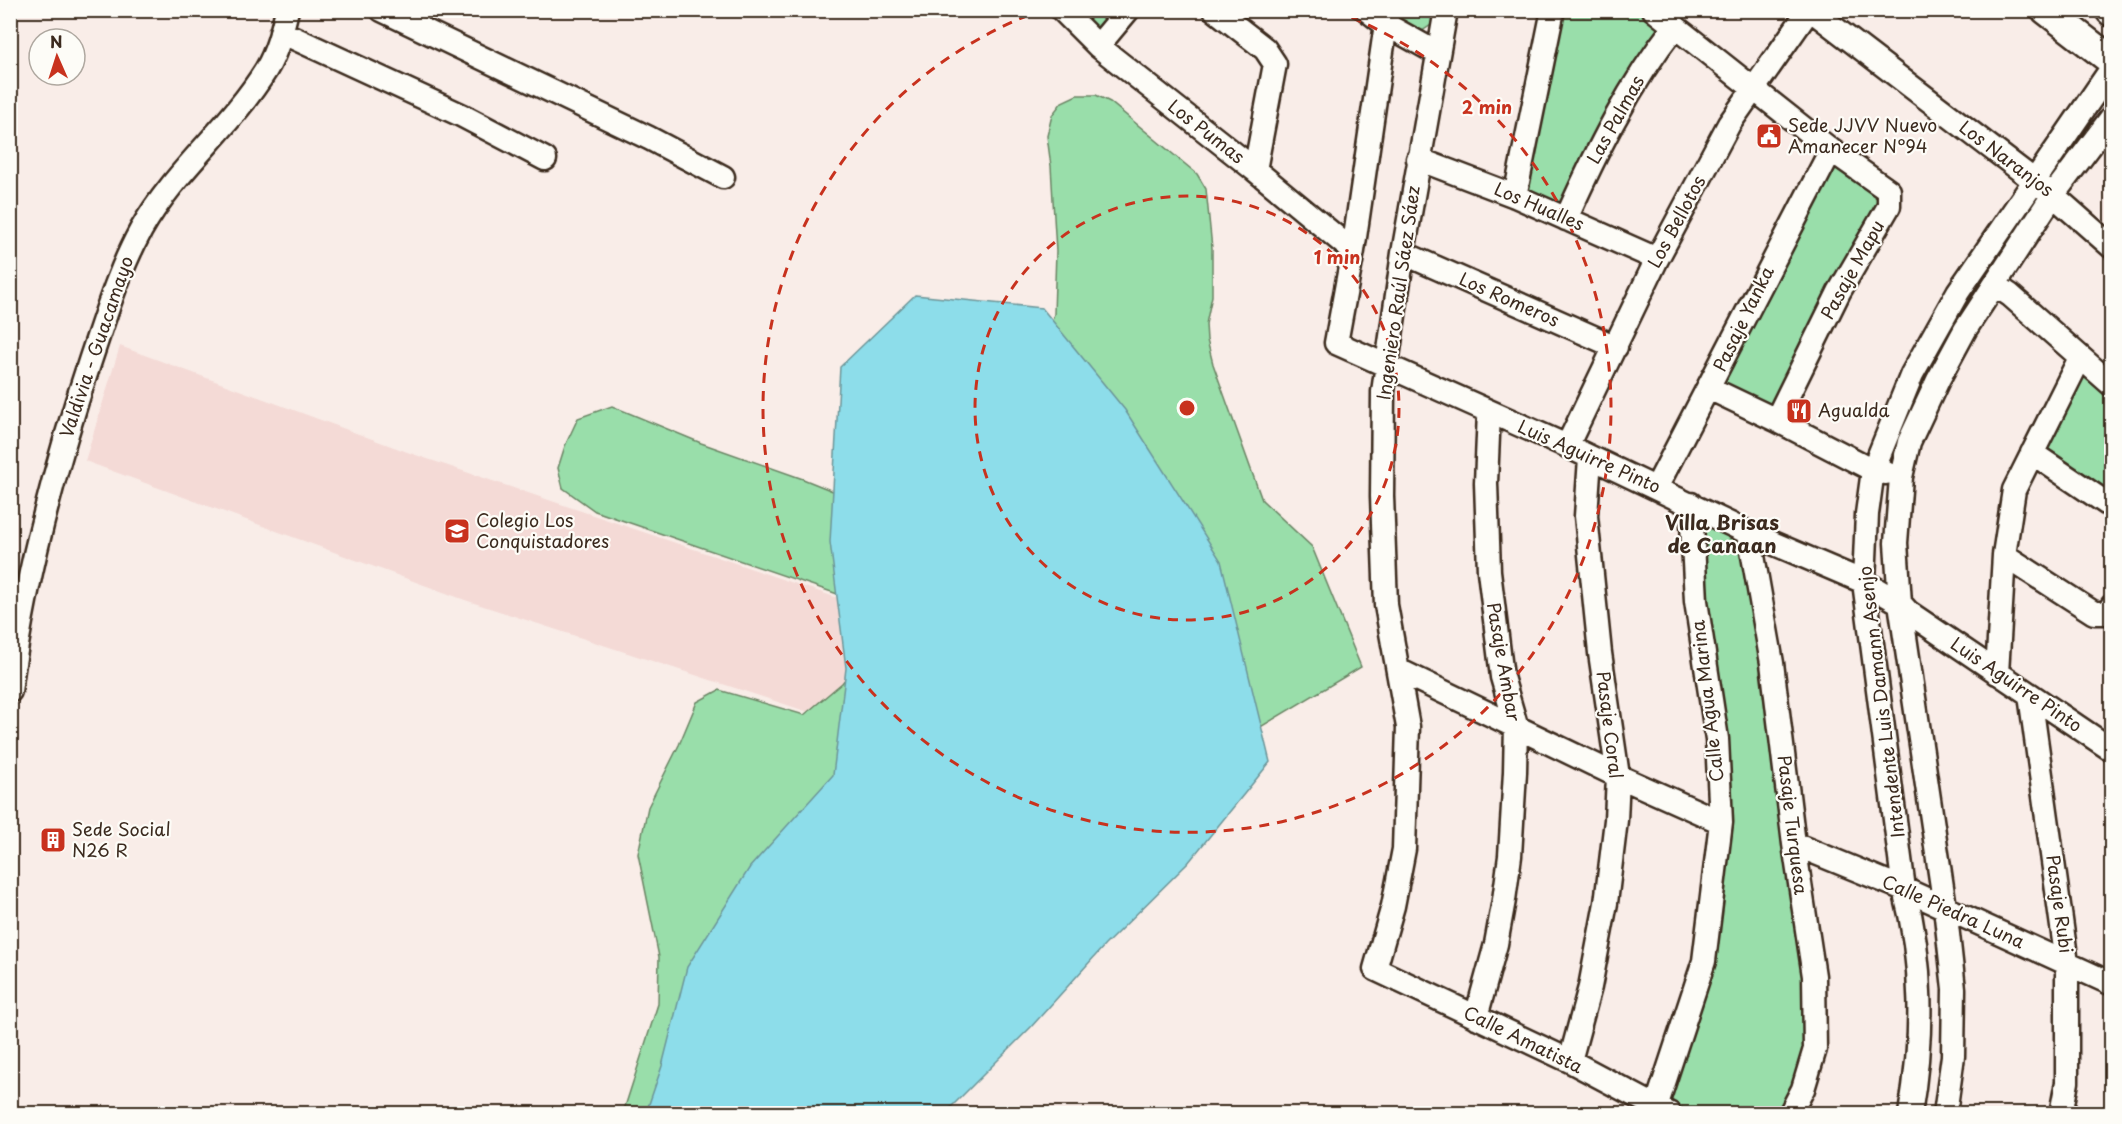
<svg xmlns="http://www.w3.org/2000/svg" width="2122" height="1124" font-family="'Playpen Sans',sans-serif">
	<rect width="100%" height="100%" fill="#f9ede8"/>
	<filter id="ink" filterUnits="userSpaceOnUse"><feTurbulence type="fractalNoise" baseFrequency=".0167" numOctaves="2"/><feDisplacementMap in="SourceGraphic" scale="12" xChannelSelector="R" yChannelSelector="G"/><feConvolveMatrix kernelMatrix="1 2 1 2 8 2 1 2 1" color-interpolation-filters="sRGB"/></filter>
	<g filter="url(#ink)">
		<!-- built -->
		<path fill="#f4dad6" d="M 120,346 L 410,453 L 882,613 L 827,718 L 465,600 L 85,461 Z"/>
		<!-- green -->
		<path fill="#99deaa" stroke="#6a8464" stroke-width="1.5" d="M 1068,11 L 1119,11 L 1101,31 L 1095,31 Z
			M 1395,11 L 1433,11 L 1431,25 L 1422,31 L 1394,15 Z
			M 1557,11 L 1642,11 L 1662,26 L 1562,207 L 1522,190 Z
			M 1077,95 L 1096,95 L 1110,102 L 1197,174 L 1206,189 L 1212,248 L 1212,296 L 1206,324 L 1207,340 L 1213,364 L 1262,500 L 1312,547 L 1361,667 L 1242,738 L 853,1113 L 623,1113 L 658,1004 L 659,957 L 638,854 L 648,807 L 679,745 L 697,702 L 719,690 L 804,715 L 842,683 L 861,660 L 887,611 L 595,511 L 563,488 L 558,468 L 565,446 L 578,418 L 612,406 L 701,443 L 803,479 L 880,510 L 1040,357 L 1054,314 L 1056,251 L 1051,166 L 1047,136 L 1052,115 L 1062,102 Z
			M 1837,160 L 1885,192 L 1774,412 L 1724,389 L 1720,379 Z
			M 2088,371 L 2111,392 L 2111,501 L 2037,450 L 2079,372 Z
			M 1711,523 L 1737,534 L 1743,543 L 1763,665 L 1807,983 L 1810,1043 L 1782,1113 L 1693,1113 L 1668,1101 L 1711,970 L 1727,739 L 1707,600 L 1701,529 Z"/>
		<!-- water -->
		<path fill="#8dddea" stroke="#6c9598" stroke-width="1.5" d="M 915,295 L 1042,308 L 1125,410 L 1221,561 L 1270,762 L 1188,863 L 1105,945 L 1031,1027 L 945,1113 L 646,1113 L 662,1066 L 687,967 L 750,867 L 833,775 L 846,668 L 830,542 L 840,367 Z"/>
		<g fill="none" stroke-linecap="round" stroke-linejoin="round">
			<!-- minor casing -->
			<g stroke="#3b2a1e" stroke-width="27">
				<path id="minor" d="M 382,10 L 649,138 L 723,177
					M 1062,10 L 1098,46 L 1255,170 L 1353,251
					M 1215,10 L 1265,49 L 1275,64 L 1255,170
					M 1367,10 L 1385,24 L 1437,53
					M 1388,10 L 1353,251 L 1336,343 L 1567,446 L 1749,533 L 1864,582 L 1900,603 L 1908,612 L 2112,750
					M 1446,10 L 1403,253 L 1383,392 L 1382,496 L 1386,605 L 1408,727 L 1404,849 L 1393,906 L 1375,969 L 1570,1061 L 1670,1114
					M 1654,10 L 1831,150 L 1889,191 L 1889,206 L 1839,292 L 1776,420
					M 1811,10 L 2053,195 L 2112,247
					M 281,32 L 461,115 L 545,159
					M 1098,46 L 1128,10
					M 1418,159 L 1515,196 L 1657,259
					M 1515,196 L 1553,10
					M 1566,219 C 1596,152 1629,85 1675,26
					M 1403,253 L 1616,347
					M 1995,285 L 2010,295 L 2112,385
					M 1709,388 L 1776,420 L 1873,470 L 1886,473
					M 1567,446 L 1657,259 L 1729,124 L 1809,10
					M 2032,453 L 2112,507
					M 1656,488 L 1831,150
					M 1749,533 L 1772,663 L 1794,844 L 1814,976 L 1815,1049 L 1803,1089 L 1790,1114
					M 2004,555 L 2094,613 L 2108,613 L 2112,606
					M 1398,670 L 1618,776 L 1721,822
					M 1997,673 L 2004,555 L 2014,490 L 2080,358
					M 10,691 C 25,578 54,469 90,361 C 105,317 118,272 141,230 C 174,171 230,128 266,70 C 277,52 282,31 287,10
					M 2030,695 L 2067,963 L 2067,1082 L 2061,1114
					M 1794,844 L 1904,889 L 2112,984
					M 1476,1017 L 1496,944 L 1504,900 L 1510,856 L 1515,772 L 1516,725 L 1502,677 L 1489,571 L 1486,483 L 1489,412
					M 1570,1061 L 1590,987 L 1606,903 L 1616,820 L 1618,776 L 1600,653 L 1586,516 L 1590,458
					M 1656,1107 L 1704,961 L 1721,822 L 1717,739 L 1696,601 L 1691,504
					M 1910,1114 C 1923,1037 1924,964 1904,889 L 1864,582 L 1867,514 L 1873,470 L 1912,374 L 1958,292 L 2112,68
					M 1945,1114 L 1953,1056 L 1954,989 L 1945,907 L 1900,603 L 1896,543 L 1901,477 L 1909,442 L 1938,380 L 1965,330 L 2053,195 L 2112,117"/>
			</g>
			<!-- major casing -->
			<g stroke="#3b2a1e" stroke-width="33">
				<path id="major" d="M 2046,10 L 2112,61
					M 2110,10 L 2112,12"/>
			</g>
			<!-- minor -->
			<use href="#minor" stroke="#fdfcf7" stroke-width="22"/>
			<!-- major -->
			<use href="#major" stroke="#fdfcf7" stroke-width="28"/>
		</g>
	</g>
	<!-- distance rings -->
	<g fill="none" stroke="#c8321e" stroke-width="3" stroke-dasharray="10 8">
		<circle cx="1187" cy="408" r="212"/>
		<path d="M1335 11A424 424 0 1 1 1039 11"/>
	</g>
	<!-- icons -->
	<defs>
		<g id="civic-square" transform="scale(1.35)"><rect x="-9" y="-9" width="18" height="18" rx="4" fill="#c8321e" stroke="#fdfcf7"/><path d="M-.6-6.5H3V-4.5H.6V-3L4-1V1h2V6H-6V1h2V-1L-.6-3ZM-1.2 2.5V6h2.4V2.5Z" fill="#fff"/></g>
		<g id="restaurant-square" transform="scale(1.35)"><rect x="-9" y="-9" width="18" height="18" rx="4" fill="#c8321e" stroke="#fdfcf7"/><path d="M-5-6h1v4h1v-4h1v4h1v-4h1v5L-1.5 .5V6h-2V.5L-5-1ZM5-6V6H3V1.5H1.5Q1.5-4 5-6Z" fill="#fff"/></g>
		<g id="school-square" transform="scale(1.35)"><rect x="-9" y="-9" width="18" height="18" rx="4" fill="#c8321e" stroke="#fdfcf7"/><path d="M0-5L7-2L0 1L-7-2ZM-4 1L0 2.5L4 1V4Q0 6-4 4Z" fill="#fff"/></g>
		<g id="building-square" transform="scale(1.35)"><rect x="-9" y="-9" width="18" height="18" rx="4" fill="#c8321e" stroke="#fdfcf7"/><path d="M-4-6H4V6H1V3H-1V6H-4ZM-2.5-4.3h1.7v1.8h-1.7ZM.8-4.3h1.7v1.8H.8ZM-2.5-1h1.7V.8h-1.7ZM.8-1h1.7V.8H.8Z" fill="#fff"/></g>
	</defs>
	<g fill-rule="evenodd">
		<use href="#civic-square" x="1769" y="136"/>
		<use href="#restaurant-square" x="1799" y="411"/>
		<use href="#school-square" x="457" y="531"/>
		<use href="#building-square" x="53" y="840"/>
	</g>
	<g text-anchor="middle" stroke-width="4.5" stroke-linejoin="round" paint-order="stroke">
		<!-- street labels -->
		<g font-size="18" fill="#3b2a1e" stroke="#fdfcf7">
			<text transform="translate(1616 120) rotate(-61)" y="6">Las Palmas</text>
			<text transform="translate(1206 132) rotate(38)" y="6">Los Pumas</text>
			<text transform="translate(2006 159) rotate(37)" y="6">Los Naranjos</text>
			<text transform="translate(1539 207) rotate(23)" y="6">Los Hualles</text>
			<text transform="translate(1677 222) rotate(-62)" y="6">Los Bellotos</text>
			<text transform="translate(1853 270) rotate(-61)" y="6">Pasaje Mapu</text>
			<text transform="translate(1399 293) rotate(-82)" y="6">Ingeniero Raúl Sáez Sáez</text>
			<text transform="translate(1509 300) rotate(24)" y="6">Los Romeros</text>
			<text transform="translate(1744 319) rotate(-64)" y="6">Pasaje Yanka</text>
			<text transform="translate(97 347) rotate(-71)" y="6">Valdivia - Guacamayo</text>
			<text transform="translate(1589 457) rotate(24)" y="6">Luis Aguirre Pinto</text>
			<text transform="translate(1503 662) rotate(80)" y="6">Pasaje Ambar</text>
			<text transform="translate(2016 685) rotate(34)" y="6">Luis Aguirre Pinto</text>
			<text transform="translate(1708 701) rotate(-97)" y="6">Calle Agua Marina</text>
			<text transform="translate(1882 702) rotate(-97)" y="6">Intendente Luis Damann Asenjo</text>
			<text transform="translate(1609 725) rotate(83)" y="6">Pasaje Coral</text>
			<text transform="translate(1792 825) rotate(83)" y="6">Pasaje Turquesa</text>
			<text transform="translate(2059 904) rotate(82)" y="6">Pasaje Rubi</text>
			<text transform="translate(1953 912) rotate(24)" y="6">Calle Piedra Luna</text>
			<text transform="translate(1523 1040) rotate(26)" y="6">Calle Amatista</text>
		</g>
		<!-- poi labels -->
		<g font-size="18" fill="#3b2a1e" stroke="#fdfcf7" text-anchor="start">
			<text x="1788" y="132">Sede JJVV Nuevo<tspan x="1788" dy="21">Amanecer N°94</tspan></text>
			<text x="1818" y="417">Agualda</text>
			<text x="476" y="527">Colegio Los<tspan x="476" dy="21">Conquistadores</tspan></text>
			<text x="72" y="836">Sede Social<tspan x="72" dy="21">N26 R</tspan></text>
		</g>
		<!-- neighbourhood labels -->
		<g font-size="20" font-weight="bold" fill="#3b2a1e" stroke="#fdfcf7">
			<text x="1722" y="530">Villa Brisas<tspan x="1722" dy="23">de Canaan</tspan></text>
		</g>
	</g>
	<circle cx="1187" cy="408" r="9" fill="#c8321e" stroke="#fdfcf7" stroke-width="3"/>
	<g font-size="18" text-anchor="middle" font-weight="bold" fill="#c8321e" stroke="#fdfcf7" stroke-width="4.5" stroke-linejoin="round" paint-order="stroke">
		<text x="1487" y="114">2 min</text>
		<text x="1337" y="264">1 min</text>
	</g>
	<!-- margin -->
	<rect width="2122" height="1124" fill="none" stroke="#fdfcf7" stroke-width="36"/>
	<rect x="18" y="18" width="2086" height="1088" fill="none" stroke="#3b2a1e" stroke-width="2" filter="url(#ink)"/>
	<!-- north arrow -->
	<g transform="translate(57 57) rotate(357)"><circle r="28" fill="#fdfcf7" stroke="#afa8a0" stroke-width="1.5"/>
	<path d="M0-4.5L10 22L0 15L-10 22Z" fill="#c8321e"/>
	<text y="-9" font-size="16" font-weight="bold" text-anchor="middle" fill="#3b2a1e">N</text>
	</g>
</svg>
